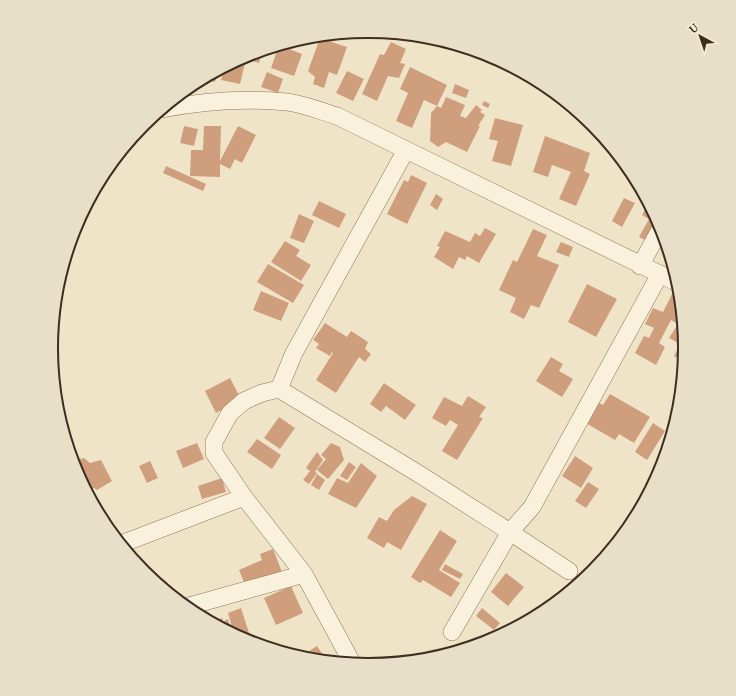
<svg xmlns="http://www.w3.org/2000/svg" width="736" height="696" font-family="'PT Serif',serif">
	<rect width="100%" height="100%" fill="#f0e4c8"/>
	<!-- building -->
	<path fill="#cf9f7d" d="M 320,38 L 347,47 L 337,75 L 329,72 L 324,88 L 313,84 L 315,77 L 308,71 Z
		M 391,42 L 406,49 L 400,63 L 405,64 L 399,78 L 388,76 L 377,101 L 362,94 L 380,54 L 384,55 Z
		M 279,45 L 302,54 L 294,76 L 271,68 Z
		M 263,50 L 259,63 L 246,59 L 240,84 L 221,80 L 225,67 L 247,55 Z
		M 410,67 L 447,85 L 437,106 L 441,108 L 446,97 L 465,105 L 460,116 L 466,118 L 476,105 L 482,110 L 480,112 L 485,115 L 478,126 L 480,126 L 467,152 L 446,142 L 438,147 L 430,141 L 431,113 L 437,106 L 424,100 L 412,128 L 396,121 L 408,93 L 400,89 Z
		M 218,70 L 215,82 L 202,79 Z
		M 347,71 L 364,79 L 353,101 L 336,93 Z
		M 267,72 L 283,79 L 278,93 L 261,87 Z
		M 455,84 L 469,90 L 466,98 L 452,93 Z
		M 484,101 L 490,104 L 488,108 L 482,105 Z
		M 495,118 L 523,125 L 511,166 L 492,161 L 498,141 L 489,139 Z
		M 184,126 L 198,129 L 194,146 L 180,143 Z
		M 204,126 L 221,126 L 220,161 L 238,126 L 256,135 L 242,163 L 235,159 L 230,169 L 220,164 L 220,177 L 190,176 L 191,150 L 203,150 Z
		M 545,136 L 590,153 L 584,171 L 590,174 L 576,206 L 559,199 L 571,172 L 552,165 L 548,177 L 533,172 Z
		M 166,166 L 206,184 L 203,191 L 163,173 Z
		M 411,175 L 427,183 L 407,224 L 387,214 L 404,180 L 408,182 Z
		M 436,194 L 443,199 L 437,210 L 430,205 Z
		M 624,198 L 635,203 L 622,227 L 612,221 Z
		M 319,201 L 346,214 L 339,228 L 312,215 Z
		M 648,205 L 650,206 L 658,222 L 647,241 L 639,237 L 649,219 L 642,215 Z
		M 299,214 L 314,221 L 304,243 L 290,238 Z
		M 485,228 L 496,234 L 479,263 L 467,256 L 465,260 L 459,257 L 453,269 L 434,257 L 440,247 L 437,246 L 445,231 L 470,242 L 475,233 L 480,236 Z
		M 533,229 L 547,235 L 537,256 L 559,265 L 539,308 L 531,305 L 524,319 L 510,312 L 516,298 L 499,290 L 513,260 L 517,262 Z
		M 285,241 L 300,250 L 296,256 L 311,265 L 301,281 L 271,262 Z
		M 561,242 L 573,247 L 569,257 L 556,252 Z
		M 268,264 L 304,285 L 293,303 L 257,282 Z
		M 587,284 L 617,299 L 596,337 L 568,322 Z
		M 261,291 L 289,303 L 281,321 L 253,310 Z
		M 672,294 L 680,299 L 685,347 L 669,338 L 678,324 L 671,320 L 659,343 L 665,347 L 656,365 L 635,353 L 644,336 L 649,338 L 654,328 L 645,324 L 653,308 L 663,312 Z
		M 325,323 L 347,337 L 351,331 L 368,342 L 365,349 L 371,354 L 365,362 L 359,357 L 336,393 L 316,380 L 333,353 L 332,352 L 330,356 L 316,348 L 319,344 L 313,340 Z
		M 677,350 L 683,353 L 685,350 L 684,359 L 682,358 L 681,360 L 674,356 Z
		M 551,357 L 563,364 L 559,371 L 573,379 L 562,397 L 536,381 Z
		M 230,378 L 241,399 L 216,413 L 205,391 Z
		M 384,383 L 416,405 L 405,420 L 386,406 L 381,412 L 370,404 Z
		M 610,394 L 650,417 L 634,443 L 619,434 L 615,440 L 584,422 L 596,401 L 603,405 Z
		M 468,396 L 486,407 L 479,417 L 483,418 L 457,460 L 442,451 L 458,425 L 450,420 L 446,426 L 432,418 L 444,397 L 462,406 Z
		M 279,417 L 295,428 L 280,449 L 264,438 Z
		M 653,423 L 665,431 L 647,460 L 635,452 Z
		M 257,439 L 281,455 L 272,469 L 247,452 Z
		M 197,443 L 204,459 L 183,468 L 176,451 Z
		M 331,443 L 340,447 L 344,460 L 328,479 L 317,470 L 326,459 L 321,455 Z
		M 317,452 L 323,460 L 315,472 L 317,473 L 309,484 L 303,480 L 310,471 L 306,468 Z
		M 575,456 L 593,468 L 581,488 L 562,476 Z
		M 84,458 L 90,463 L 101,460 L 112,481 L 97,490 L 94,488 L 87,491 L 75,469 L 73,461 Z
		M 150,461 L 158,478 L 147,483 L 139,466 Z
		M 349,462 L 356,467 L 347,480 L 340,476 Z
		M 361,463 L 377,476 L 356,508 L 328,494 L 337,478 L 348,483 Z
		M 317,474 L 325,480 L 319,490 L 311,485 Z
		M 222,478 L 226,492 L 202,499 L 198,486 Z
		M 588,482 L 599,489 L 586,508 L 575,501 Z
		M 412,496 L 427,504 L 401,550 L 387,542 L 384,548 L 367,538 L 379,517 L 387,521 L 394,510 Z
		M 95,499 L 98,511 L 98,512 L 91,500 Z
		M 440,530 L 457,541 L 439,570 L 460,583 L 451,597 L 423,580 L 420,583 L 411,577 Z
		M 273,549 L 282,572 L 246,587 L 239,570 L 262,560 L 260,554 Z
		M 445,564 L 463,574 L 460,579 L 442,570 Z
		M 506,573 L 524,587 L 508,606 L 491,592 Z
		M 291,586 L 303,613 L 276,625 L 264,598 Z
		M 241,608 L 249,633 L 238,636 L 234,634 L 228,613 Z
		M 482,608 L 500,623 L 494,630 L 476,616 Z
		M 222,618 L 226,630 L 211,622 Z
		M 228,619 L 232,633 L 227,630 L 224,621 Z
		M 489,632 L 496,637 L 478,644 Z
		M 317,646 L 325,658 L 322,660 L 300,657 Z"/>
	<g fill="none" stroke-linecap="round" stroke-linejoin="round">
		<!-- minor casing -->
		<g stroke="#8d765c" stroke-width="18">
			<path id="minor" d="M 162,109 C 202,101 246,98 287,102 C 304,104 320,111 337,116 L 678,283
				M 640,266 L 661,228
				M 279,389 L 419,474 L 510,532 L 532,507 L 660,274
				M 121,544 L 244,497
				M 186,607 L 304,574
				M 452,632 L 510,532 L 569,571
				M 350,659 L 304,574 L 244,497 L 214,453 L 214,442 L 230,413 L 244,401 L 262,393 L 279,389 L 294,353 L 406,150"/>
		</g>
		<!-- minor -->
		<use href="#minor" stroke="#faf1dc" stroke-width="17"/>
	</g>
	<!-- crop -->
	<path d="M0 0H736V696H0ZM58 348a310 310 0 1 1 620 0a310 310 0 1 1-620 0Z" fill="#e8dfc9" fill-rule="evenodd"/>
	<path fill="none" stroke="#3d2e20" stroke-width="2" d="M58 348a310 310 0 1 1 620 0a310 310 0 1 1-620 0Z"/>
	<!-- north arrow -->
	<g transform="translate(700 36) rotate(320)" stroke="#f7eed8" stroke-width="3" paint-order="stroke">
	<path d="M0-3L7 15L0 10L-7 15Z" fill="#3d2e20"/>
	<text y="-6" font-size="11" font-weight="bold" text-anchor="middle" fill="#3d2e20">U</text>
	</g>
</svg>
